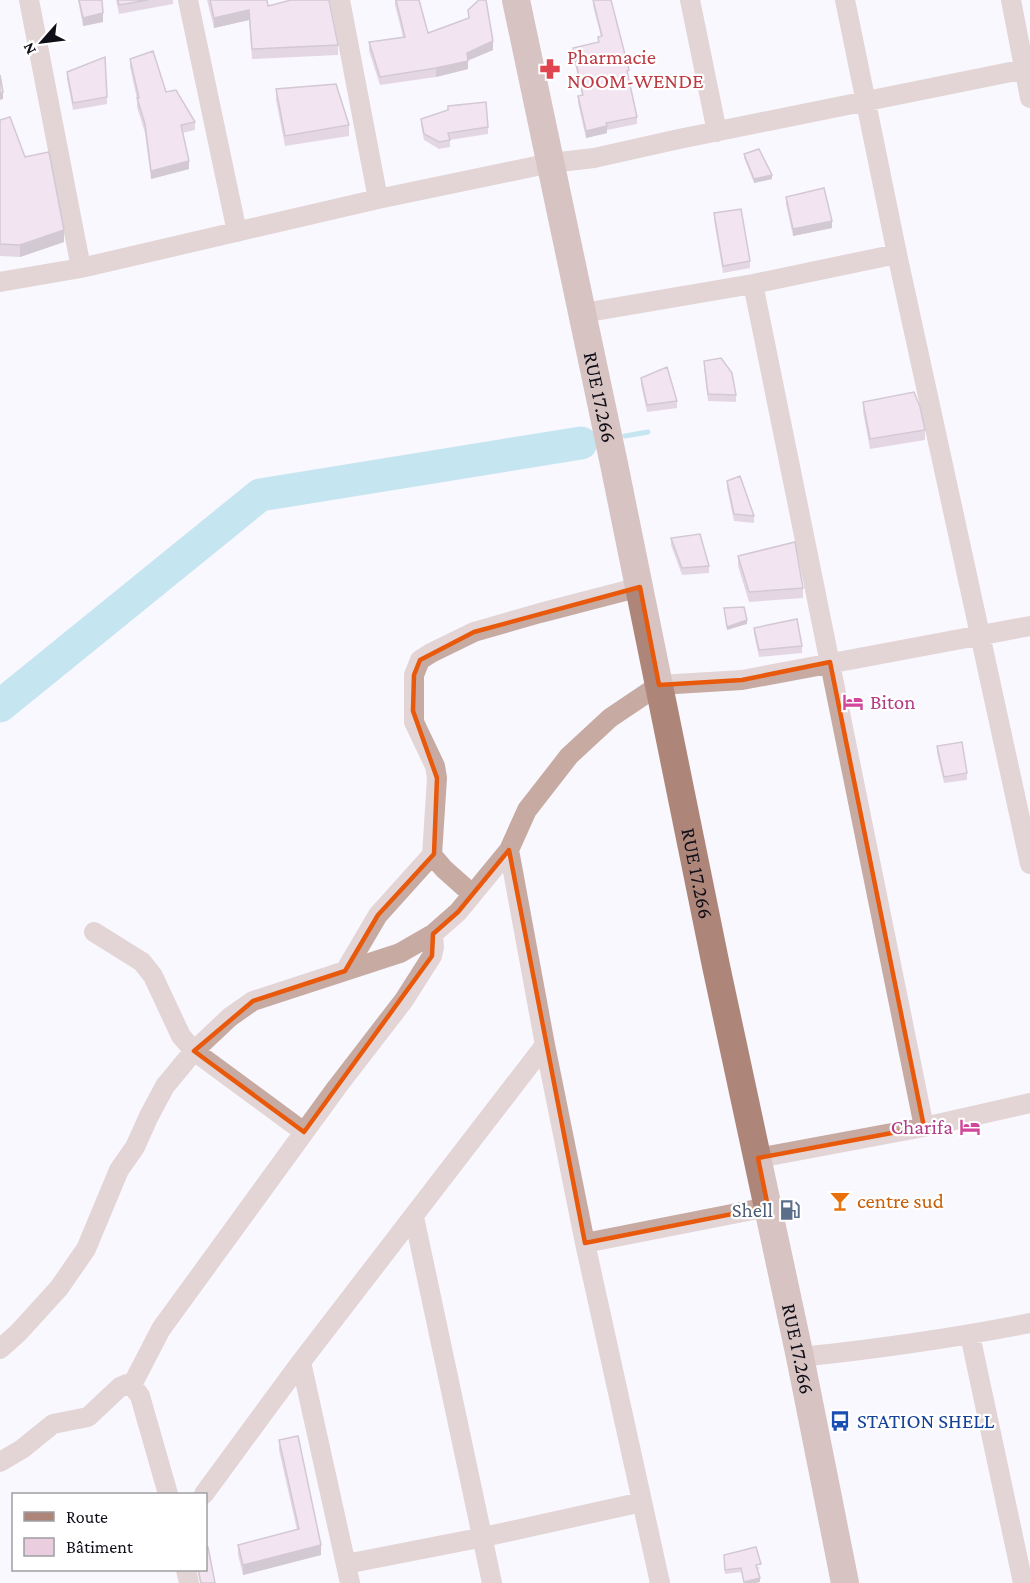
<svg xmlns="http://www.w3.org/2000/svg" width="1030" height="1583" font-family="'Crimson Pro',serif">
	<rect width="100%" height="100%" fill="#f9f8ff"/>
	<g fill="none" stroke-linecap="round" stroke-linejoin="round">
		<!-- stream -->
		<path stroke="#86cee0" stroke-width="5" d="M 625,436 L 648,432"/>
		<!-- river -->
		<path stroke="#86cee0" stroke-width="33" d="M 0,706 L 260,495 L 581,443"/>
		<!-- minor -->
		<path stroke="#c7aba3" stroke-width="20" d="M 29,0 L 81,268
			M 188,0 L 237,232
			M 340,0 L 378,199
			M 690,0 L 717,132
			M 845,0 L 897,254 L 1030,864
			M 1011,0 L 1030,98
			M 0,282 L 81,268 L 378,199 L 551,163 L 594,158 L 679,139 L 1030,68
			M 753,284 L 924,1127
			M 583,313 L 753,284 L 897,254
			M 472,894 L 444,869 L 432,855 L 437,778 L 435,766 L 414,722 L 414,675 L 420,660 L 431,653 L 474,632 L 540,613 L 640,587
			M 94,932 L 142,962 L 153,976 L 181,1036 L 194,1051 L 304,1132
			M 345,971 L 378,915 L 432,855
			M 758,1158 L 924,1127 L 1030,1103
			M 414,1217 L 492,1583
			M 585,1243 L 768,1207
			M 970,1335 L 1023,1583
			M 0,1349 L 18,1333 L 59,1288 L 86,1249 L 119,1170 L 135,1147 L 149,1116 L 165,1086 L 194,1051 L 230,1017 L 253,1001 L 400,953 L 433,934 L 458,912 L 509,850
			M 800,1357 C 877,1349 954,1338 1030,1323
			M 301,1362 L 350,1583
			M 132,1385 L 161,1329 L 337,1087 L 404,1000 L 432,956 L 434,947 L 433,934
			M 0,1462 L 22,1449 L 53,1424 L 88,1417 L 120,1387 L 127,1384 L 132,1385 L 140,1396 L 168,1494
			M 204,1494 L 301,1362 L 545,1045
			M 346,1564 L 484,1537 L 642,1502
			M 186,1570 L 189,1583
			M 660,1583 L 585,1243 L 545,1045 L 509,850 L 527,810 L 569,756 L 610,718 L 659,685 L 742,680 L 1030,626"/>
		<!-- secondary -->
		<path stroke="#ad8679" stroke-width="28" id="s1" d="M 516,0 L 614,464 L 716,966 L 800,1357 L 845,1583"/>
	</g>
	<!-- wall -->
	<path fill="#cab0c1" d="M 78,0 L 102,0 L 103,22 L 83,26 Z
		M 116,0 L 173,0 L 173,4 L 119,14 Z
		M 207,0 L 267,0 L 268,6 L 338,45 L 338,55 L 252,59 L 249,20 L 214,28 Z
		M 395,0 L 419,0 L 428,33 L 468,19 L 468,10 L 493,50 L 468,60 L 468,69 L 436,77 L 380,85 L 369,51 L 369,42 L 403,37 L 395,5 Z
		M 593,0 L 629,77 L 629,78 L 637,117 L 637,124 L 607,130 L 607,133 L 586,138 L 578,103 L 578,96 L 582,95 L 573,55 L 573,48 L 598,42 L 598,37 L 601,36 L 593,6 Z
		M 130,59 L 166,92 L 195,122 L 195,130 L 182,133 L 189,169 L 151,179 L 145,133 L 137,107 L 137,99 L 130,67 Z
		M 67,72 L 107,97 L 107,104 L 73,110 L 67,79 Z
		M 276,89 L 349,125 L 349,136 L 285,146 L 276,100 Z
		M 448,106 L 488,127 L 488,134 L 450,140 L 450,147 L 439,149 L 424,140 L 421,125 L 421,119 L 448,110 Z
		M 0,120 L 25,157 L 64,242 L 20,257 L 0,256 Z
		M 744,154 L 772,179 L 754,183 L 744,158 Z
		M 786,197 L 832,228 L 793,236 L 786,204 Z
		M 714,213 L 750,261 L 750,268 L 723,273 L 714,220 Z
		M 704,361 L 736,395 L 736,402 L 708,401 L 704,368 Z
		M 641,378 L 677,401 L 677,408 L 647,412 L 641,385 Z
		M 863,402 L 925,430 L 925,440 L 870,449 L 863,412 Z
		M 727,481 L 754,516 L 754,523 L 734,521 L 727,488 Z
		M 671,538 L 709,566 L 709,573 L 682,575 L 671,545 Z
		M 738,556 L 803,588 L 803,598 L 749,602 L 738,566 Z
		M 754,628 L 802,646 L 802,653 L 759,657 L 754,634 Z
		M 937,746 L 967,773 L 967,780 L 944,783 L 937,753 Z
		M 279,1440 L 321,1555 L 243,1575 L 238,1555 L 238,1545 L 297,1530 L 279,1450 Z
		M 724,1559 L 761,1568 L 757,1569 L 760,1582 L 755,1583 L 744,1583 L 741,1572 L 725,1574 Z
		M 197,1569 L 206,1569 L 215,1583 L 200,1583 Z"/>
	<!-- shaded-wall -->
	<path fill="#a4909d" d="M 249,10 L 249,20 L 214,28 L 214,18 Z
		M 103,13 L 103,22 L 83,26 L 83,18 Z
		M 493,41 L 493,50 L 467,61 L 467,53 Z
		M 468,61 L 468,69 L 436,77 L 436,68 Z
		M 3,92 L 3,99 L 0,100 L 0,93 Z
		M 607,126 L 607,133 L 586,138 L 586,131 Z
		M 189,161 L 189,169 L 151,179 L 151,171 Z
		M 772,175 L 772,179 L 754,183 L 754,179 Z
		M 832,221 L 832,228 L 793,236 L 793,229 Z
		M 64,230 L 64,242 L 20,257 L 20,245 Z
		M 747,620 L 747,624 L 727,630 L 727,627 Z
		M 321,1545 L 321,1555 L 243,1575 L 243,1565 Z
		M 760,1578 L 760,1582 L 755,1583 L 744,1583 Z"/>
	<!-- building -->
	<path fill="#ebcde0" stroke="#a4909d" stroke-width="1.5" d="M 79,0 L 102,0 L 103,13 L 83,18 Z
		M 118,0 L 148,0 L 119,5 Z
		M 210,0 L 267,0 L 268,6 L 291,0 L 329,0 L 338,45 L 252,49 L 249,10 L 214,18 Z
		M 396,0 L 419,0 L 428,33 L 469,18 L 468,10 L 479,0 L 486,0 L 493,41 L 467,53 L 468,61 L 436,68 L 380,77 L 369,42 L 405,37 Z
		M 593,0 L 611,0 L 629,70 L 627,71 L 637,117 L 606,123 L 607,126 L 586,131 L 578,96 L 583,95 L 573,48 L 599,42 L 598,37 L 602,36 Z
		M 153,51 L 166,92 L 176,90 L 195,122 L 181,125 L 189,161 L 151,171 L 145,124 L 137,98 L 139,98 L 130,59 Z
		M 105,57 L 107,97 L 73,103 L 67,72 Z
		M 0,75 L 3,92 L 0,93 Z
		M 336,84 L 349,125 L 285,136 L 276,89 Z
		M 486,102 L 488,127 L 448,133 L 450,140 L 439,142 L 424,134 L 421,119 L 448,110 L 448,106 Z
		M 10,117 L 25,157 L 49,152 L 64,230 L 20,245 L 0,244 L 0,120 Z
		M 759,149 L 772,175 L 754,179 L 744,154 Z
		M 824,188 L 832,221 L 793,229 L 786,197 Z
		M 741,209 L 750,261 L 723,266 L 714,213 Z
		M 721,358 L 732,373 L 736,395 L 708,394 L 704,361 Z
		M 667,367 L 677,401 L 647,405 L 641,378 Z
		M 914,392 L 920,407 L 925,430 L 870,439 L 863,402 Z
		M 740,476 L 754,516 L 734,514 L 727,481 Z
		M 700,534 L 709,566 L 682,568 L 671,538 Z
		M 795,542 L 803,588 L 749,592 L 738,556 Z
		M 744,607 L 747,620 L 727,627 L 724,608 Z
		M 797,619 L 802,646 L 759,650 L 754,628 Z
		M 962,742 L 967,773 L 944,777 L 937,746 Z
		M 298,1436 L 321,1545 L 243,1565 L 238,1545 L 299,1529 L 279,1440 Z
		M 208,1547 L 215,1583 L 201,1583 L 198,1569 L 206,1569 L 206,1548 Z
		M 756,1547 L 761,1564 L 756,1565 L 760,1578 L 744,1582 L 741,1568 L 725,1570 L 724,1555 Z"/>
	<!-- marked area -->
	<path d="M0 0H1030V1583H0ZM 640,587 L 659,685 L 742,680 L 830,662 L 924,1127 L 758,1158 L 768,1207 L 585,1243 L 509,850 L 458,912 L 433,934 L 432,956 L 304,1132 L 194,1051 L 253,1001 L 345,971 L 378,915 L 434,854 L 437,778 L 413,711 L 414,675 L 420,660 L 474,632 Z" fill="#f9f8ff" fill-opacity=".55" fill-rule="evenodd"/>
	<path fill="none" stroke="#e8590c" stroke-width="4.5" stroke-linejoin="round" d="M 640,587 L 659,685 L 742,680 L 830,662 L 924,1127 L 758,1158 L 768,1207 L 585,1243 L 509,850 L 458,912 L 433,934 L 432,956 L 304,1132 L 194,1051 L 253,1001 L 345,971 L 378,915 L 434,854 L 437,778 L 413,711 L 414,675 L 420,660 L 474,632 Z"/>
	<!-- icons -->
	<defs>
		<g id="pharmacy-bare" transform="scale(1.62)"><path d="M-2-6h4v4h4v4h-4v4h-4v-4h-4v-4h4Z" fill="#e0444e" stroke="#fff" stroke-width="2.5" paint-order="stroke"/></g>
		<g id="hotel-bare" transform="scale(1.62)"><path d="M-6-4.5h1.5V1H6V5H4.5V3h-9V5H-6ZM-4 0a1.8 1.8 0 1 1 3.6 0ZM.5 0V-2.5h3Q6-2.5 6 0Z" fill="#d1479c" stroke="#fff" stroke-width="2.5" paint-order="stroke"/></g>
		<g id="bar-bare" transform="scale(1.62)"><path d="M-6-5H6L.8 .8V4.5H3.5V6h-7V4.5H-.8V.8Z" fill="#e8710a" stroke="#fff" stroke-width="2.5" paint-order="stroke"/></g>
		<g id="fuel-bare" transform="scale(1.62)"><path d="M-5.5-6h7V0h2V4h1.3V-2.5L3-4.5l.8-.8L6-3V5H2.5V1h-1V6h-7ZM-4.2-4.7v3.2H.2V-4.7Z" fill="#5c6f8a" stroke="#fff" stroke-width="2.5" paint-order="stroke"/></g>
		<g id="bus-bare" transform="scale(1.62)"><path d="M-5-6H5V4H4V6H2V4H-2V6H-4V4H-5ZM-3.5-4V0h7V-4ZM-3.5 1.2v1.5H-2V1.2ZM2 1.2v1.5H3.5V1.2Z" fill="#1a4fb4" stroke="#fff" stroke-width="2.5" paint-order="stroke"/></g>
	</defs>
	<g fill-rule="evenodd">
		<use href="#pharmacy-bare" x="550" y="69"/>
		<use href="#hotel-bare" x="853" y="702"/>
		<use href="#hotel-bare" x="970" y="1127"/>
		<use href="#bar-bare" x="840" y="1201"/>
		<use href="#fuel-bare" x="790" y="1210"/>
		<use href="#bus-bare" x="840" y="1421"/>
	</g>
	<g text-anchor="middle" stroke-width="4.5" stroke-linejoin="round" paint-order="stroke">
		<!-- health labels -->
		<g font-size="21" fill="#be3a42" stroke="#fff" text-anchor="start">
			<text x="567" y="64">Pharmacie<tspan x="567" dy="24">NOOM-WENDE</tspan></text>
		</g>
		<!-- street labels -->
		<g font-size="21" fill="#100e18" stroke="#fff">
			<text dy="7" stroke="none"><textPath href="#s1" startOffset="406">RUE 17.266</textPath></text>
			<text dy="7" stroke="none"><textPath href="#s1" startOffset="892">RUE 17.266</textPath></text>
			<text dy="7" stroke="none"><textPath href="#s1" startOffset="1378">RUE 17.266</textPath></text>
		</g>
		<!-- hotel labels -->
		<g font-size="21" fill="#b23c85" stroke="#fff" text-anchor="start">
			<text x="870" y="709">Biton</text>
			<text x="953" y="1134" text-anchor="end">Charifa</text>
		</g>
		<!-- food labels -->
		<g font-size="21" fill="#c56008" stroke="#fff" text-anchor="start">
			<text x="857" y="1208">centre sud</text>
		</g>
		<!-- service labels -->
		<g font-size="21" fill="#4e5e75" stroke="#fff" text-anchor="end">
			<text x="773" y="1217">Shell</text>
		</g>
		<!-- transit labels -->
		<g font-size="21" fill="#164399" stroke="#fff" text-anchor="start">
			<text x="857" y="1428">STATION SHELL</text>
		</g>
	</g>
	<!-- legend -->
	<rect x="12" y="1493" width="195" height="78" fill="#ffffff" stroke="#9f9fa3" stroke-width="1.5"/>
	<rect x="24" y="1512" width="30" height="9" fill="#ad8679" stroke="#9f9fa3" stroke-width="1.5"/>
	<text x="66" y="1523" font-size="18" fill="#100e18">Route</text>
	<rect x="24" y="1538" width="30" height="18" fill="#ebcde0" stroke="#9f9fa3" stroke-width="1.5"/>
	<text x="66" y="1553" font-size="18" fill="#100e18">Bâtiment</text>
	<!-- north arrow -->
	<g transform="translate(42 42) rotate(242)" stroke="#ffffff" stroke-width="4.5" paint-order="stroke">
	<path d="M0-4.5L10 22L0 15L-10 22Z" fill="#100e18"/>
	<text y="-9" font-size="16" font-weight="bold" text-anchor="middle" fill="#100e18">N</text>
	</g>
</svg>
